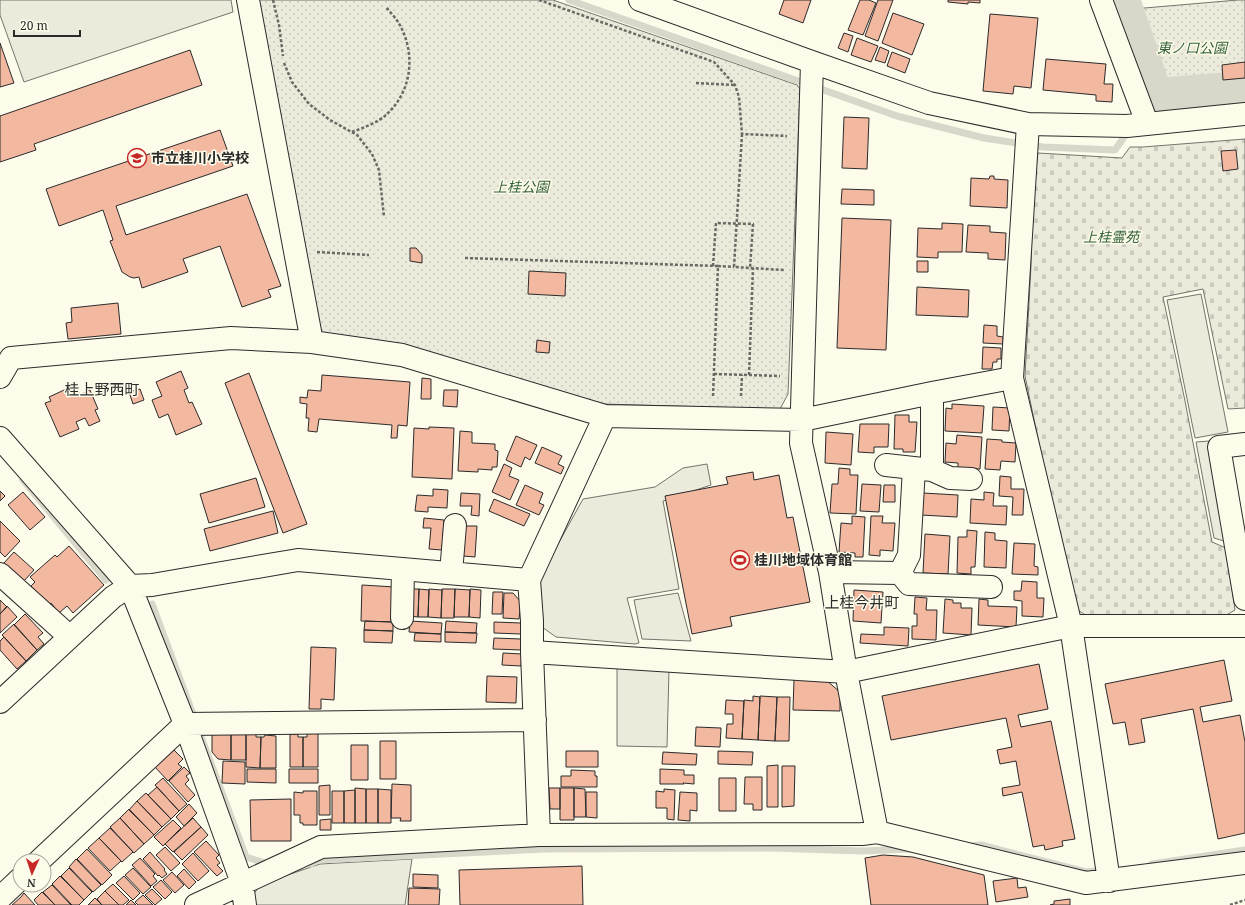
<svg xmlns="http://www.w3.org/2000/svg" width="1245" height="905" font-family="'Noto Serif','Noto Sans JP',serif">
	<defs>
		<pattern id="cemetery-stones" width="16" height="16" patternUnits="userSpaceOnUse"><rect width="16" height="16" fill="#ecebdb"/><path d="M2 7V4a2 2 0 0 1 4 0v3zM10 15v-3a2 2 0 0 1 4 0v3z" fill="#cbcabc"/></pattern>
		<pattern id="park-dots" width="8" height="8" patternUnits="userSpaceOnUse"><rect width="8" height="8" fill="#ecebdb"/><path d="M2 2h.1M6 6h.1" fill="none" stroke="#cbcabc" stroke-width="1.8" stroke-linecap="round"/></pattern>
	</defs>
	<rect width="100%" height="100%" fill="#fdfbea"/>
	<!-- grass -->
	<path fill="#ecebdb" stroke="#74746e" d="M 0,0 L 231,0 L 233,12 L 24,82 L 0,15 Z
		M 707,464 L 711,485 L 663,501 L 679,589 L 627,598 L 639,643 L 635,644 L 556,637 L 542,627 L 539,591 L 541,575 L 583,499 L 655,487 L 683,468 Z"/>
	<!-- cemetery -->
	<path fill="url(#cemetery-stones)" stroke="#74746e" d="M 1245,139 L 1245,408 L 1228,409 L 1203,289 L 1163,297 L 1185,401 L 1212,542 L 1226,548 L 1235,610 L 1223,617 L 1087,616 L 1073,607 L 1025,376 L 1031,266 L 1032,192 L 1038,153 L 1122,158 L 1130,147 L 1143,147 Z"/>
	<!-- park -->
	<path fill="url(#park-dots)" stroke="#74746e" d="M 258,0 L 553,0 L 797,85 L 800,89 L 788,394 L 780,409 L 603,404 L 399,346 L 331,339 L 317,330 Z
		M 1238,0 L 1245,0 L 1245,88 L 1163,95 L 1153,87 L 1129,13 L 1133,9 Z"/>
	<!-- parking -->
	<path fill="#eceadb" stroke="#74746e" d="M 1201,294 L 1228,432 L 1195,438 L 1167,300 Z
		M 1209,441 L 1227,542 L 1214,538 L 1196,442 Z
		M 678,593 L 691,641 L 642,639 L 634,600 Z
		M 617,665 L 669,669 L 667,747 L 617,746 Z
		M 412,859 L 405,905 L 252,905 L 251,898 L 261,884 L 320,864 Z"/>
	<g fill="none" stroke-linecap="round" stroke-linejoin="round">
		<!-- stream -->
		<path stroke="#d8d7c9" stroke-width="7" d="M 569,0 L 897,116 L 984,138 L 1043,147 L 1115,150 L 1129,130
			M 1145,107 L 1153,96
			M 23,480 L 106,580
			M 152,604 L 194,717
			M 200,734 L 246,857 L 271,865
			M 968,846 L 981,845 L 1086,872 L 1104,870
			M 311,864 L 318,860 L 545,849 L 772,848 L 863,851 L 910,849
			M 1152,864 L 1245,850"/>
		<!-- river -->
		<path stroke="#d8d7c9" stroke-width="40" d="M 1120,0 L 1153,96 L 1169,97 L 1245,91"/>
	</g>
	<!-- building -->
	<path fill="#f2b8a0" stroke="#2b2b2b" d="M 784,0 L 811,0 L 803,23 L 779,14 Z
		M 860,0 L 869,0 L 876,3 L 863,35 L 848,30 Z
		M 878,0 L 893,0 L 878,41 L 865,36 Z
		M 948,0 L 980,0 L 980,3 L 968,2 L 968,4 L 948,2 Z
		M 893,13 L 924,24 L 912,55 L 882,43 Z
		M 990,14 L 1038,18 L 1031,88 L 1014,86 L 1013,94 L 983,91 Z
		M 844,33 L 853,36 L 848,52 L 838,48 Z
		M 857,38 L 878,46 L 871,62 L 851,55 Z
		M 0,43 L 14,83 L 0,87 Z
		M 880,47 L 889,51 L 885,63 L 875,60 Z
		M 190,50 L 202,85 L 34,144 L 36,150 L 0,162 L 0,116 Z
		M 892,52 L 910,59 L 905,73 L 887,66 Z
		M 1046,59 L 1106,64 L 1104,84 L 1113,84 L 1112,102 L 1096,101 L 1096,95 L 1043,90 Z
		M 1245,62 L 1245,78 L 1223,80 L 1222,65 Z
		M 844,117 L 869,118 L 867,169 L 842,168 Z
		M 220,130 L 233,166 L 116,206 L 126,235 L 247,194 L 281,286 L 268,290 L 271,297 L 242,307 L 220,246 L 183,259 L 188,272 L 142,288 L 139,277 L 134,278 L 130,277 L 122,272 L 110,241 L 113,240 L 103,210 L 59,226 L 46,189 Z
		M 1236,150 L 1238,169 L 1223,171 L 1221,151 Z
		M 990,176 L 994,176 L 994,179 L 1008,180 L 1007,208 L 970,206 L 971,178 L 989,179 Z
		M 842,189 L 874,190 L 874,205 L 841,204 Z
		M 842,218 L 891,220 L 886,350 L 837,348 Z
		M 942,223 L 963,224 L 962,252 L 938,252 L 938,258 L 917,257 L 918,228 L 942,229 Z
		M 968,225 L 990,226 L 990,232 L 1006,233 L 1005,260 L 988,259 L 988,253 L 966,252 Z
		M 410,248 L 416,248 L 422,255 L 422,263 L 410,261 Z
		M 917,261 L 928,261 L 928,272 L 917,272 Z
		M 529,271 L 566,273 L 565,296 L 528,294 Z
		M 917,287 L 969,290 L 968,317 L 916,315 Z
		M 118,303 L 121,334 L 68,339 L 66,323 L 72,322 L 71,308 Z
		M 984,325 L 997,326 L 997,336 L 1003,337 L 1003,344 L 983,343 Z
		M 537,340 L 550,342 L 549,353 L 536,352 Z
		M 983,347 L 1001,348 L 1001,359 L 997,359 L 997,362 L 993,362 L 992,369 L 982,369 Z
		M 181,371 L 188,388 L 184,390 L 189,403 L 192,402 L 202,424 L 176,435 L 168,414 L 159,418 L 152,400 L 162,396 L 156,382 Z
		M 249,373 L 307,524 L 283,533 L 225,383 Z
		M 322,375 L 410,382 L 407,426 L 398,425 L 397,438 L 391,438 L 392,425 L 319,419 L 317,432 L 308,431 L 309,418 L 306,418 L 307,404 L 300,403 L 300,397 L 307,398 L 308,390 L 321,391 Z
		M 422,378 L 431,379 L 431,399 L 421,399 Z
		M 75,385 L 80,395 L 90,390 L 98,409 L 95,410 L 100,421 L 89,426 L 85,418 L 76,422 L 79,429 L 60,437 L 45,403 L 51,401 L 49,397 Z
		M 140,389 L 144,400 L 133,404 L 129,392 Z
		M 444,390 L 458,390 L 457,407 L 443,406 Z
		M 952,404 L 984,406 L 982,433 L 945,431 L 946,408 L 952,409 Z
		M 993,407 L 1010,408 L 1009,431 L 992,430 Z
		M 895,415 L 909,415 L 909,422 L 917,422 L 915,452 L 903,452 L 903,449 L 894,449 Z
		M 860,424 L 889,424 L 888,447 L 874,447 L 874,453 L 858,452 Z
		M 429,427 L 454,428 L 452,479 L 412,477 L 414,428 L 429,429 Z
		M 460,431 L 472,432 L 472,443 L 495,444 L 495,450 L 498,451 L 497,467 L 492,467 L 492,470 L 478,469 L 478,472 L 458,471 Z
		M 826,432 L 853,434 L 851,465 L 825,463 Z
		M 957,435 L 982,437 L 980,469 L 958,468 L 958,463 L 945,462 L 946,443 L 956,444 Z
		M 516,436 L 537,445 L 530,460 L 525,457 L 521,467 L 506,460 Z
		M 987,439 L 1002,440 L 1002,442 L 1016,443 L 1015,462 L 1001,461 L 1000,470 L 985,469 Z
		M 542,447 L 562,456 L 558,464 L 564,467 L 561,474 L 535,463 Z
		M 504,464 L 512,468 L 509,476 L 519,480 L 510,500 L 492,492 Z
		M 839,468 L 850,469 L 850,475 L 858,475 L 856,514 L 830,513 L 832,484 L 838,484 Z
		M 753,472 L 754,480 L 779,475 L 787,518 L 793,517 L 810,602 L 730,617 L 732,626 L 692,634 L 665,496 L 728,484 L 726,477 Z
		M 1000,476 L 1011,477 L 1011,489 L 1024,489 L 1023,515 L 1012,515 L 1013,497 L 999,496 Z
		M 256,478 L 265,507 L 209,523 L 200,494 Z
		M 862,484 L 881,485 L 879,512 L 860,511 Z
		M 525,485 L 543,493 L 539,503 L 544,505 L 539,515 L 516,505 Z
		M 884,485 L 895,485 L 895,502 L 883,502 Z
		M 433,489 L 448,490 L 447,508 L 428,507 L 428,512 L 415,511 L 417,495 L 433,496 Z
		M 0,491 L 5,496 L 0,501 Z
		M 23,492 L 45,517 L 30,530 L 8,505 Z
		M 984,492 L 994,493 L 993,506 L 1007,506 L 1006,525 L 970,523 L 971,499 L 984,500 Z
		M 461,493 L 480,494 L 479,516 L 471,515 L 472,506 L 460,506 Z
		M 923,493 L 958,495 L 957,517 L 921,515 Z
		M 494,499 L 530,514 L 524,526 L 489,511 Z
		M 273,511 L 278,533 L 210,551 L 204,529 Z
		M 852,516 L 865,517 L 863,557 L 855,557 L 855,553 L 839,552 L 841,523 L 852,524 Z
		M 871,516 L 883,516 L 882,523 L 895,523 L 893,551 L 880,550 L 880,556 L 869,555 Z
		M 424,518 L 444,520 L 442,550 L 429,549 L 431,528 L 423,528 Z
		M 0,521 L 20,541 L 5,557 L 0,552 Z
		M 465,526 L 477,526 L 475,557 L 463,556 Z
		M 967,530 L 977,531 L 975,567 L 971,567 L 971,574 L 957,573 L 958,537 L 967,537 Z
		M 985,532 L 995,533 L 995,540 L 1007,541 L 1006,568 L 984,567 Z
		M 925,534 L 950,536 L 948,574 L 923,573 Z
		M 1014,543 L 1035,544 L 1034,566 L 1038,567 L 1038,575 L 1012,574 Z
		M 69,546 L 104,585 L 73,613 L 67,606 L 59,613 L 51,603 L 49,605 L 31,586 L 35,582 L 30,577 L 55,555 L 57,557 Z
		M 14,552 L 34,570 L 23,582 L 3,564 Z
		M 1022,581 L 1037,582 L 1037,598 L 1044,598 L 1043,617 L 1022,616 L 1022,601 L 1014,600 L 1014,591 L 1021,591 Z
		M 362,585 L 395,587 L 393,622 L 361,621 Z
		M 410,589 L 419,589 L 418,617 L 409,616 Z
		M 419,589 L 429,590 L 428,617 L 418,617 Z
		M 429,589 L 442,590 L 441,618 L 428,617 Z
		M 442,589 L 455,589 L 454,618 L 441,618 Z
		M 455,589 L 470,590 L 469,617 L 454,617 Z
		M 470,589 L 481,590 L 480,618 L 469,617 Z
		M 854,590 L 883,592 L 881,623 L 853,621 Z
		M 493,592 L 503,592 L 502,614 L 492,614 Z
		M 504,593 L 513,593 L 521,602 L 519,619 L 503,618 Z
		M 915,597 L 927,598 L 926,610 L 937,610 L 936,640 L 912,639 L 912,626 L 917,626 L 917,614 L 914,614 Z
		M 945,599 L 953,600 L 953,603 L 961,603 L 961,608 L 972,608 L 971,635 L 943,633 Z
		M 979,599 L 988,600 L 988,606 L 1017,607 L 1016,627 L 978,625 Z
		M 0,600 L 7,607 L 0,614 Z
		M 7,606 L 17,617 L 0,633 L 0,614 Z
		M 25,614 L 43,633 L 38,637 L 44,644 L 37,650 L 14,625 Z
		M 365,621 L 393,622 L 393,631 L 364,630 Z
		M 410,621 L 442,623 L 441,634 L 409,632 Z
		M 446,621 L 477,623 L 476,633 L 445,632 Z
		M 494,622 L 521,623 L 521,634 L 494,633 Z
		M 14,624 L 37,650 L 26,661 L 2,635 Z
		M 884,627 L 909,628 L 908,646 L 860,643 L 861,634 L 884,635 Z
		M 364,630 L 393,631 L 392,643 L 364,642 Z
		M 445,632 L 477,633 L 476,643 L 445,642 Z
		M 415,633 L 441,634 L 441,642 L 414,641 Z
		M 4,637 L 26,661 L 17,669 L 0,650 L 0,641 Z
		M 494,638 L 521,639 L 521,650 L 493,649 Z
		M 311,647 L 336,648 L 334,700 L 321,699 L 321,709 L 309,709 Z
		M 503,653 L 522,654 L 521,666 L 502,665 Z
		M 1224,660 L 1232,701 L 1200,707 L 1203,722 L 1240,715 L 1245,742 L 1245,833 L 1218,839 L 1193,709 L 1141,719 L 1145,742 L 1129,745 L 1125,722 L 1113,724 L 1105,684 Z
		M 1039,664 L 1048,709 L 1018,715 L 1021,727 L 1051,721 L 1075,839 L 1062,841 L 1063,846 L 1045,850 L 1044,845 L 1033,847 L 1022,792 L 1003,796 L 1002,788 L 1020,785 L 1016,761 L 1000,764 L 997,750 L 1012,747 L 1006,718 L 891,740 L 882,696 Z
		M 487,676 L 517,677 L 516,703 L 486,702 Z
		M 794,679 L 826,680 L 840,692 L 840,711 L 793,710 Z
		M 753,696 L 760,697 L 758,740 L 742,739 L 744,700 L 753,701 Z
		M 760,696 L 777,697 L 775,741 L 758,740 Z
		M 777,697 L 790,697 L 789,741 L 775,741 Z
		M 726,700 L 744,701 L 742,739 L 726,738 L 727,724 L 733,724 L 733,714 L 725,714 Z
		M 696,727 L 721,728 L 720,747 L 695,746 Z
		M 231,733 L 231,760 L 218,759 L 212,752 L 212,734 Z
		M 231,733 L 246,733 L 246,760 L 231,760 Z
		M 307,733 L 318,733 L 318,767 L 303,767 L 303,737 L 307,737 Z
		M 246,734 L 256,734 L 256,737 L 261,737 L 260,768 L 246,767 Z
		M 290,734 L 298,734 L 298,737 L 303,737 L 303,767 L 290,767 Z
		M 265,735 L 276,736 L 276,768 L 260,768 L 261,737 L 264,737 Z
		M 380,741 L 396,741 L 396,779 L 380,779 Z
		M 351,745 L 368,745 L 368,780 L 351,780 Z
		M 172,748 L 183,759 L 178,764 L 182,767 L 168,781 L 154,766 Z
		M 566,751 L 598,751 L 598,767 L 566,767 Z
		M 718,751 L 753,752 L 752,765 L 718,764 Z
		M 663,752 L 697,754 L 696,765 L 662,764 Z
		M 223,761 L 245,762 L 245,784 L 222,783 Z
		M 778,765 L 778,807 L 767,807 L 767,766 Z
		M 782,766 L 795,766 L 794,806 L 782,807 Z
		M 184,767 L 190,773 L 186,776 L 189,780 L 185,784 L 195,795 L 188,802 L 169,781 Z
		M 247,769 L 276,769 L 276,783 L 247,782 Z
		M 289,769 L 318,769 L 318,783 L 289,783 Z
		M 660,769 L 684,770 L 684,775 L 694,775 L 694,784 L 683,783 L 684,784 L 660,784 Z
		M 571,770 L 595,771 L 595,776 L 597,776 L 597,787 L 561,787 L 561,776 L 571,776 Z
		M 745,777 L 762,777 L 762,810 L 753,810 L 753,804 L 744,804 Z
		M 163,778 L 187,804 L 179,811 L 155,785 Z
		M 719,778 L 736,778 L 736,811 L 719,811 Z
		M 392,784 L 411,785 L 411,821 L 400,821 L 401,818 L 391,818 Z
		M 330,785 L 330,815 L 319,815 L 319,786 Z
		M 157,787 L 179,811 L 171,819 L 148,795 Z
		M 355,788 L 366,789 L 366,823 L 355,823 Z
		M 549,788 L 560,788 L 560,809 L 550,809 Z
		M 560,788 L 574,788 L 574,820 L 560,820 Z
		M 574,788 L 585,789 L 586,817 L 574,817 Z
		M 366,789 L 378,789 L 378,823 L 366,823 Z
		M 378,789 L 391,790 L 391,823 L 378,823 Z
		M 664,789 L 675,790 L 674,820 L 667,819 L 667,808 L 656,808 L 656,791 L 664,792 Z
		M 355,790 L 355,823 L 344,823 L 344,791 Z
		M 303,791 L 317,791 L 317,825 L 303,825 L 303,823 L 300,823 L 300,815 L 294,815 L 294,792 L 303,793 Z
		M 332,791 L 344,791 L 344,823 L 332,823 Z
		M 586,792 L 597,792 L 597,818 L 586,817 Z
		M 680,792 L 697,793 L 697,811 L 690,810 L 690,821 L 678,820 Z
		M 146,793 L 171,819 L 162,827 L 137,801 Z
		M 291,799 L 291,841 L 251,841 L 250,800 Z
		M 137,801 L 162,827 L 154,835 L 129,810 Z
		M 189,804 L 197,813 L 184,826 L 176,817 Z
		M 129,809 L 154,835 L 144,844 L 120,818 Z
		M 120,818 L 144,844 L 134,853 L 110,827 Z
		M 193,818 L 201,827 L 173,852 L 165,844 Z
		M 331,819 L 331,830 L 320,830 L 320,820 Z
		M 173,820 L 181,828 L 163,846 L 154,837 Z
		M 201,827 L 208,835 L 182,860 L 174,852 Z
		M 110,828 L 133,852 L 122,862 L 99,838 Z
		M 99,838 L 121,861 L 110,871 L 88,848 Z
		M 206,841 L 219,855 L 216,858 L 220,863 L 217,865 L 223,871 L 217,876 L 194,852 Z
		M 165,847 L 180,863 L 171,871 L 156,855 Z
		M 87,849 L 112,875 L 102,885 L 77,859 Z
		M 150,852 L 165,869 L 164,870 L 167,874 L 162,878 L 159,875 L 158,876 L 143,859 Z
		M 193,853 L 209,871 L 198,881 L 182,864 Z
		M 883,855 L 913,857 L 984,875 L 988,905 L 871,905 L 865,858 Z
		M 140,858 L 155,874 L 153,876 L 157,881 L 151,886 L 132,865 Z
		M 76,859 L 101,885 L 93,892 L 69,867 Z
		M 582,866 L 583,905 L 460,905 L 459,870 Z
		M 69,868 L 92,892 L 84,900 L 61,876 Z
		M 133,868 L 151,887 L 143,894 L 125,875 Z
		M 184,869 L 196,882 L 189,889 L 177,876 Z
		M 172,872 L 184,885 L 175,893 L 163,880 Z
		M 413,874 L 438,875 L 438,888 L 413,887 Z
		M 60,876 L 84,900 L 79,905 L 72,905 L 52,884 Z
		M 124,876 L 140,893 L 133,900 L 116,883 Z
		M 1017,878 L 1018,888 L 1026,887 L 1028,897 L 996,902 L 993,881 Z
		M 161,880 L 172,892 L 165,899 L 153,887 Z
		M 113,884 L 129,900 L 123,905 L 119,905 L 105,891 Z
		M 52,885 L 71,905 L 55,905 L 43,892 Z
		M 409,888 L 440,889 L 439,905 L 408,905 Z
		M 152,889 L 162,899 L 155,905 L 145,895 Z
		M 105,891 L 119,905 L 102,905 L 97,899 Z
		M 42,892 L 55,905 L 38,905 L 34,900 Z
		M 24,893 L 35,905 L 12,905 L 21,897 Z
		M 143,895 L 153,905 L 138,905 L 135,902 Z
		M 95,898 L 102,905 L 88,905 Z
		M 1070,899 L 1070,905 L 1050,905 L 1054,904 L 1054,901 Z
		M 131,900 L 136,905 L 126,905 Z"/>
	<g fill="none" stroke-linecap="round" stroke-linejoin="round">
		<!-- minor casing -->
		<g stroke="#2b2b2b" stroke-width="24">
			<path id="minor" d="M 248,0 L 312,342
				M 640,0 L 812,62 L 929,103 L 1028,124 L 1127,126 L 1245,114
				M 1101,0 L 1147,123
				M 812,62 L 801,443 L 830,572 L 846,672 L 877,832
				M 1028,124 L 1012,378 L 1071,626 L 1109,881
				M 0,377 L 11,358 L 231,338 L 312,342 L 402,355 L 605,416 L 802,420 L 932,393 L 1012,378
				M 0,438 L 130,586 L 185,724 L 242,883 L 245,905
				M 1245,444 L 1219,447 L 1245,599
				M 886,465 L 932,470 L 950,478 L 971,479
				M 932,470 L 932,393
				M 830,572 L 900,573 L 909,584 L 991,587
				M 451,573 L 455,525
				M 900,573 L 909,555 L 914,468
				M 0,574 L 70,637
				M 402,618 L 403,569
				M 532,652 L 846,672 L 1071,626 L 1245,626
				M 0,702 L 113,597 L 130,586 L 152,585 L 298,560 L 529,580
				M 539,835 L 532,652 L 532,621 L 529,580 L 605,416
				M 39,861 L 185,724 L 535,720
				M 0,898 L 20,879
				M 196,905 L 321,847 L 539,835 L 862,834 L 877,832 L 1086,883 L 1245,863"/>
		</g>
		<!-- path -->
		<path stroke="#6a6964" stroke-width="2.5" stroke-dasharray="3 2" stroke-linecap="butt" d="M 273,0 L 279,25 L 283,56
			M 539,0 L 714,62 L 735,85 L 739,97 L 742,134 L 787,136
			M 284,63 L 292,82 L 309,104 L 330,120 L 357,135 L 372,154 L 379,170 L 384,217
			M 696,83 L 734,85
			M 352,132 C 363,128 379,122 387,114 C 413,90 416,51 398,22 C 395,17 390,12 386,7
			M 742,134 L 734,267 L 784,270
			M 317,252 L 369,255
			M 465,258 L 718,266
			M 713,266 L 716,223 L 753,224 L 750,268
			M 714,374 L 749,375 L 753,268
			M 749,375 L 780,376
			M 713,396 L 718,266 L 734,267
			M 741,396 L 742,375
			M 1230,905 L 1245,900"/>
		<!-- minor -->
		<use href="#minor" stroke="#fdfbea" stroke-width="22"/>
	</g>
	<!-- icons -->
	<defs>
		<g id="school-ring" transform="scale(1)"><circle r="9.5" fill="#fdfbea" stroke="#c62828" stroke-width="1.5"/><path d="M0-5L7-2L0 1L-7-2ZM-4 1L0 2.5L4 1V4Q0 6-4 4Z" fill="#c62828"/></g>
		<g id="stadium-ring" transform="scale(1)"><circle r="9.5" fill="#fdfbea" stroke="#c62828" stroke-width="1.5"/><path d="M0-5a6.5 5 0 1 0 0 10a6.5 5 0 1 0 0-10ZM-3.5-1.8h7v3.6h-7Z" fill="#c62828"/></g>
	</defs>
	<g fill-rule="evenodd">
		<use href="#school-ring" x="137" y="158"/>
		<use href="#stadium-ring" x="740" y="560"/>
	</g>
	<g text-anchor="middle" stroke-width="3" stroke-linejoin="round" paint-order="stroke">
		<!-- park labels -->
		<g font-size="14" font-style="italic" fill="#34623c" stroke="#fdfbea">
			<text x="1192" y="53">東ノ口公園</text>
			<text x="521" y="192">上桂公園</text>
			<text x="1111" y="242">上桂霊苑</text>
		</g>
		<!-- poi labels -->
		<g font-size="14" font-weight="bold" fill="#2b2b2b" stroke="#fdfbea" text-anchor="start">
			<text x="151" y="163">市立桂川小学校</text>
			<text x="754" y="565">桂川地域体育館</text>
		</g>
		<!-- neighbourhood labels -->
		<g font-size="15" fill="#2b2b2b" stroke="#fdfbea">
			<text x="102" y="395">桂上野西町</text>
			<text x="862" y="608">上桂今井町</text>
		</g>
	</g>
	<!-- north arrow -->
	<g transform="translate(32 873) rotate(183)"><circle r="19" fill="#fdfbea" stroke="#a9a89e"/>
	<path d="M0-3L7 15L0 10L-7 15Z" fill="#c62828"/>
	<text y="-6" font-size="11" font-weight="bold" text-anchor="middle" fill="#2b2b2b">N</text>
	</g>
	<!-- scale -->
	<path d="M14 30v6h66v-6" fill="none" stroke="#2b2b2b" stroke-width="2"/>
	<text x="20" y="30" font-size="12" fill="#2b2b2b" stroke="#fdfbea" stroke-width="3" paint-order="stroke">20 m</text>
</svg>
